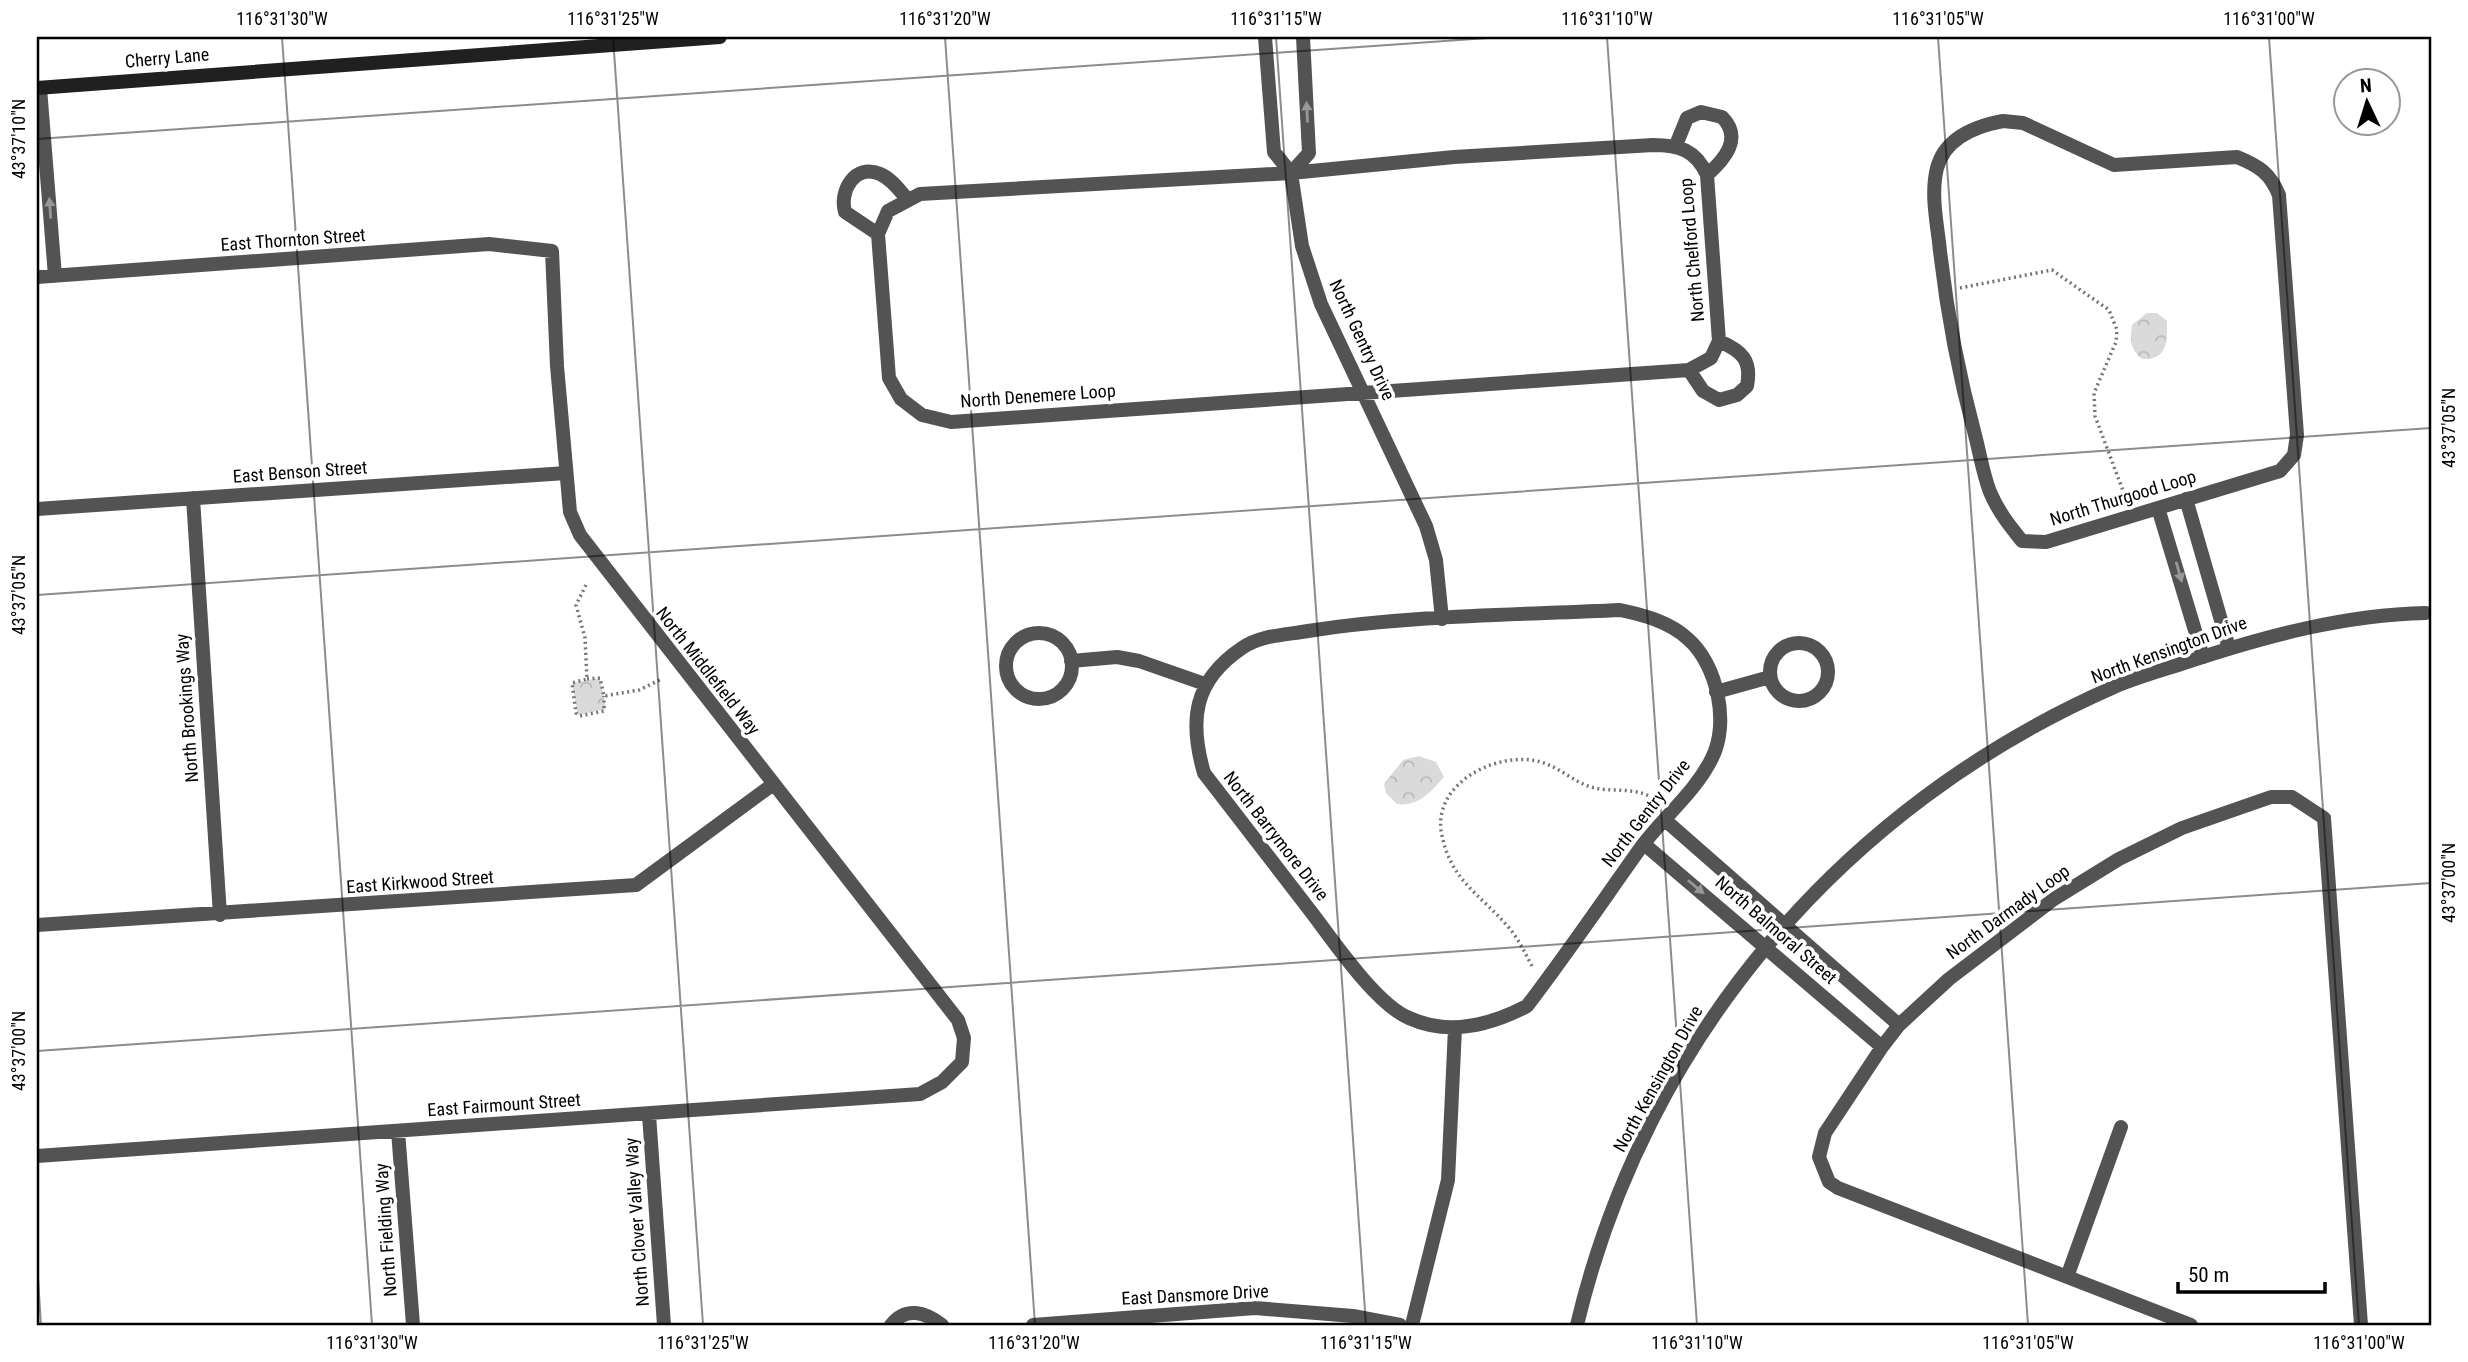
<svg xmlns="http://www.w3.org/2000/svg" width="2468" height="1362" font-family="'Roboto Condensed',sans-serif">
	<defs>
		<pattern id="park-crowns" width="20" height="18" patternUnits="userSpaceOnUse" patternTransform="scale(1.75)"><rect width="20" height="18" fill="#dadada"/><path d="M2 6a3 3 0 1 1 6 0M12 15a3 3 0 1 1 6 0" fill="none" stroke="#b9b9b9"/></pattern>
	</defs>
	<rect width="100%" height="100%" fill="#fff"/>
	<!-- park -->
	<path fill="url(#park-crowns)" d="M 2147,313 L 2157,313 L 2167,321 C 2167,342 2168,360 2142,359 C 2130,349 2130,340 2132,325 Z
		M 600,678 L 606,709 L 578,715 L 572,683 Z
		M 1419,756 L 1436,762 L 1444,777 C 1431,792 1418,807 1397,804 L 1386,793 L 1384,784 L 1403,760 Z"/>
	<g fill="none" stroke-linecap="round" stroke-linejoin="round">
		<!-- path -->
		<path stroke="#757575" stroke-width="3.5" stroke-dasharray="2 3.5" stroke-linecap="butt" d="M 1960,288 L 2052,270 L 2109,310 L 2117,330 L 2116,342 L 2094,393 L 2095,416 L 2125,496
			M 586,585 L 576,605 L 585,638 L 587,679 L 572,683 L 576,713 L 580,716 L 604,711 L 604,696
			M 587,679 L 600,678 L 604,696 L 639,690 L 662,679
			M 1532,966 C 1525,953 1519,940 1510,929 C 1481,894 1449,881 1441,830 C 1435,781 1500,750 1541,762 C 1558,767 1572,780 1588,786 C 1610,794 1637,785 1655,800"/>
		<!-- minor -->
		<path stroke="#535353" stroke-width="14" d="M 1265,37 L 1274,152 L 1291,173 L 1302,246 L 1321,304 L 1426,526 L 1436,560 L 1442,619
			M 40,88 L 55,276
			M 2003,121 L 2023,123 L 2114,165 L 2237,157 C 2259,166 2270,173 2279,195 L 2297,435 L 2294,455 L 2280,471 L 2046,542 L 2022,541 C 2009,525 1998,511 1990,492 C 1983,474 1980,454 1975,435 C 1958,372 1946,307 1939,242 C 1936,218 1931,192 1937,168 C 1945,138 1976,126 2003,121 Z
			M 1653,145 C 1679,145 1696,150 1707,175 L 1719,341 L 1711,358 L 1689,370 L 951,422 L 922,415 L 901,399 L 889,378 L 878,234 L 888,211 L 920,194 L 1291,173 L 1454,157 Z
			M 1676,145 L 1687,118 L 1701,112 L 1722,117 C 1743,138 1725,159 1707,175
			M 1291,173 L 1309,153 L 1303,37
			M 878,234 L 845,212 C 839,191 855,163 880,174 C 892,179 900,191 908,200
			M 37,277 L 489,244 L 552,251 L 557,366 L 570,512 L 580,535 L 958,1020 L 964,1038 L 962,1062 L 942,1082 L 920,1094 L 37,1156
			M 1689,370 L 1703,391 L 1719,400 L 1737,395 L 1747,386 C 1752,360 1742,351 1719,341
			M 193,498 L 220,915
			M 2186,499 L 2229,648
			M 2158,508 L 2203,657
			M 37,509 L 566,473
			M 1620,610 C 1644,615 1670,622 1688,639 C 1717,664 1730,723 1712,758 C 1695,793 1662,818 1639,850 C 1602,902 1566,955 1527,1006 C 1491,1025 1449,1036 1409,1018 C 1376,1004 1334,942 1312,913 C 1276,866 1240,820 1204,773 C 1189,721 1193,681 1242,648 C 1261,635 1285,635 1308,631 C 1411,615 1516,615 1620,610 Z
			M1006 666a33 33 0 1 1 66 0a33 33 0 1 1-66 0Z
			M1770 672a29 29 0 1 1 58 0a29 29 0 1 1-58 0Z
			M 1071,661 L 1117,657 L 1139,661 L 1205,684
			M 1716,692 L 1770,677
			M 1665,820 L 1899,1025
			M 1644,844 L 1882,1047
			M 37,925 L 636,885 L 772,785
			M 649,1115 L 664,1325
			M 398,1131 L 413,1325
			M 2067,1277 L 2121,1127
			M 891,1325 C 906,1306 925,1312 942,1325
			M 1033,1325 L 1255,1308 L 1353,1316 L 1400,1325
			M 1412,1325 L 1448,1180 L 1455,1028
			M 2191,1325 L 1838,1188 L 1829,1182 L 1819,1157 L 1825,1133 L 1882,1047 L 1899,1025 L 1949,979 L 2054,899 L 2119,859 L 2182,828 L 2271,797 L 2292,797 L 2324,818 L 2361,1325"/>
		<!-- tertiary -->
		<path stroke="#535353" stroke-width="14" d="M 1577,1325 C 1645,1038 1844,805 2114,687 C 2137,677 2163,670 2187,662 C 2266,636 2343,615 2426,613"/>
		<!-- secondary -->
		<path stroke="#202020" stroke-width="14" d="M 37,88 L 720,37"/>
	</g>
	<!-- one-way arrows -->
	<defs><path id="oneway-solid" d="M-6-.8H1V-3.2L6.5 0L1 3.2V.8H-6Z" transform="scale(1.75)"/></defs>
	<g fill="#989898">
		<use href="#oneway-solid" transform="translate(1307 112) rotate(-93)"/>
		<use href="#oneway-solid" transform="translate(50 208) rotate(-94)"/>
		<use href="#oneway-solid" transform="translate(2179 572) rotate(74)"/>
		<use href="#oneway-solid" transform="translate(1696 887) rotate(40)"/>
	</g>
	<!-- ticks -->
	<path fill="none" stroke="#000" stroke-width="2" stroke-opacity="0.45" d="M 282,37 L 372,1325M 613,37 L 703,1325M 945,37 L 1035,1325M 1276,37 L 1366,1325M 1607,37 L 1697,1325M 1938,37 L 2028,1325M 2269,37 L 2359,1325M 37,139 L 1502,37M 37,595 L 2431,428M 37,1051 L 2431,883M 37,1262 L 41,1325"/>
	<g text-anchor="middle" stroke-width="7" stroke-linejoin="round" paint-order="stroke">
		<!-- street labels -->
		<g font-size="18" fill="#000" stroke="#fff">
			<text transform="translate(167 58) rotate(-5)" y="6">Cherry Lane</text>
			<text transform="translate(293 240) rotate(-4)" y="6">East Thornton Street</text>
			<text transform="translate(1692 250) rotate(-95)" y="6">North Chelford Loop</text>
			<text transform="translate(1362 340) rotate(65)" y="6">North Gentry Drive</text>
			<text transform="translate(1038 396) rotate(-4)" y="6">North Denemere Loop</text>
			<text transform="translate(300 472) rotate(-4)" y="6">East Benson Street</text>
			<text transform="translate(2123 498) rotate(-17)" y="6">North Thurgood Loop</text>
			<text transform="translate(2169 650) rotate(-20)" y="6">North Kensington Drive</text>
			<text transform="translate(708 671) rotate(52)" y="6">North Middlefield Way</text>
			<text transform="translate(187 708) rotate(-94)" y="6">North Brookings Way</text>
			<text transform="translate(1646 813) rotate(-52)" y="6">North Gentry Drive</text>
			<text transform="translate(1276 836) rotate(52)" y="6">North Barrymore Drive</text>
			<text transform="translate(420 882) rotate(-4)" y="6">East Kirkwood Street</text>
			<text transform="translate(2008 912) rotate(-36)" y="6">North Darmady Loop</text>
			<text transform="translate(1776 930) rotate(41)" y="6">North Balmoral Street</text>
			<text transform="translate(1658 1079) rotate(-61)" y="6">North Kensington Drive</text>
			<text transform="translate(504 1105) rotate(-4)" y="6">East Fairmount Street</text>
			<text transform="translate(637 1222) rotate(-94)" y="6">North Clover Valley Way</text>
			<text transform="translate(386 1230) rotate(-94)" y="6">North Fielding Way</text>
			<text transform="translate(1195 1295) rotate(-3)" y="6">East Dansmore Drive</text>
		</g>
	</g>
	<!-- border -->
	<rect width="2468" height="1362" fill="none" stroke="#ffffff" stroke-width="77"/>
	<!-- north arrow -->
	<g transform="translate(2367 102) rotate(356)"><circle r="33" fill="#ffffff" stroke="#999999" stroke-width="2"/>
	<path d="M0-5L12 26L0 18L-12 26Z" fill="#000000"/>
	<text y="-10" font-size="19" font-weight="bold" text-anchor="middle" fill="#000000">N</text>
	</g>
	<!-- scale -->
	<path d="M2178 1282v10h147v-10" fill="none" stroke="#000000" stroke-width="3.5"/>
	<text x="2188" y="1282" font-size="21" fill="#000000" stroke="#ffffff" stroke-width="5" paint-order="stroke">50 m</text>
	<rect x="38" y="38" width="2392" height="1286" fill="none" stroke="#000" stroke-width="2.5"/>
	<g font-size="18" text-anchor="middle" fill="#000">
		<text x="282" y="25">116°31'30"W</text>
		<text x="613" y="25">116°31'25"W</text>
		<text x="945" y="25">116°31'20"W</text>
		<text x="1276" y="25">116°31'15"W</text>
		<text x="1607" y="25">116°31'10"W</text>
		<text x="1938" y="25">116°31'05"W</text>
		<text x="2269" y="25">116°31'00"W</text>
		<text transform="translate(19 139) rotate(-90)" y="6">43°37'10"N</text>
		<text transform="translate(2449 428) rotate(-90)" y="6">43°37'05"N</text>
		<text transform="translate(19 595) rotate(-90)" y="6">43°37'05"N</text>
		<text transform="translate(2449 883) rotate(-90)" y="6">43°37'00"N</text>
		<text transform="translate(19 1051) rotate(-90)" y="6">43°37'00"N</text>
		<text x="372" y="1349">116°31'30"W</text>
		<text x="703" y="1349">116°31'25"W</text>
		<text x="1034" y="1349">116°31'20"W</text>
		<text x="1366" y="1349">116°31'15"W</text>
		<text x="1697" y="1349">116°31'10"W</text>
		<text x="2028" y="1349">116°31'05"W</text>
		<text x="2359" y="1349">116°31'00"W</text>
	</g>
</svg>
